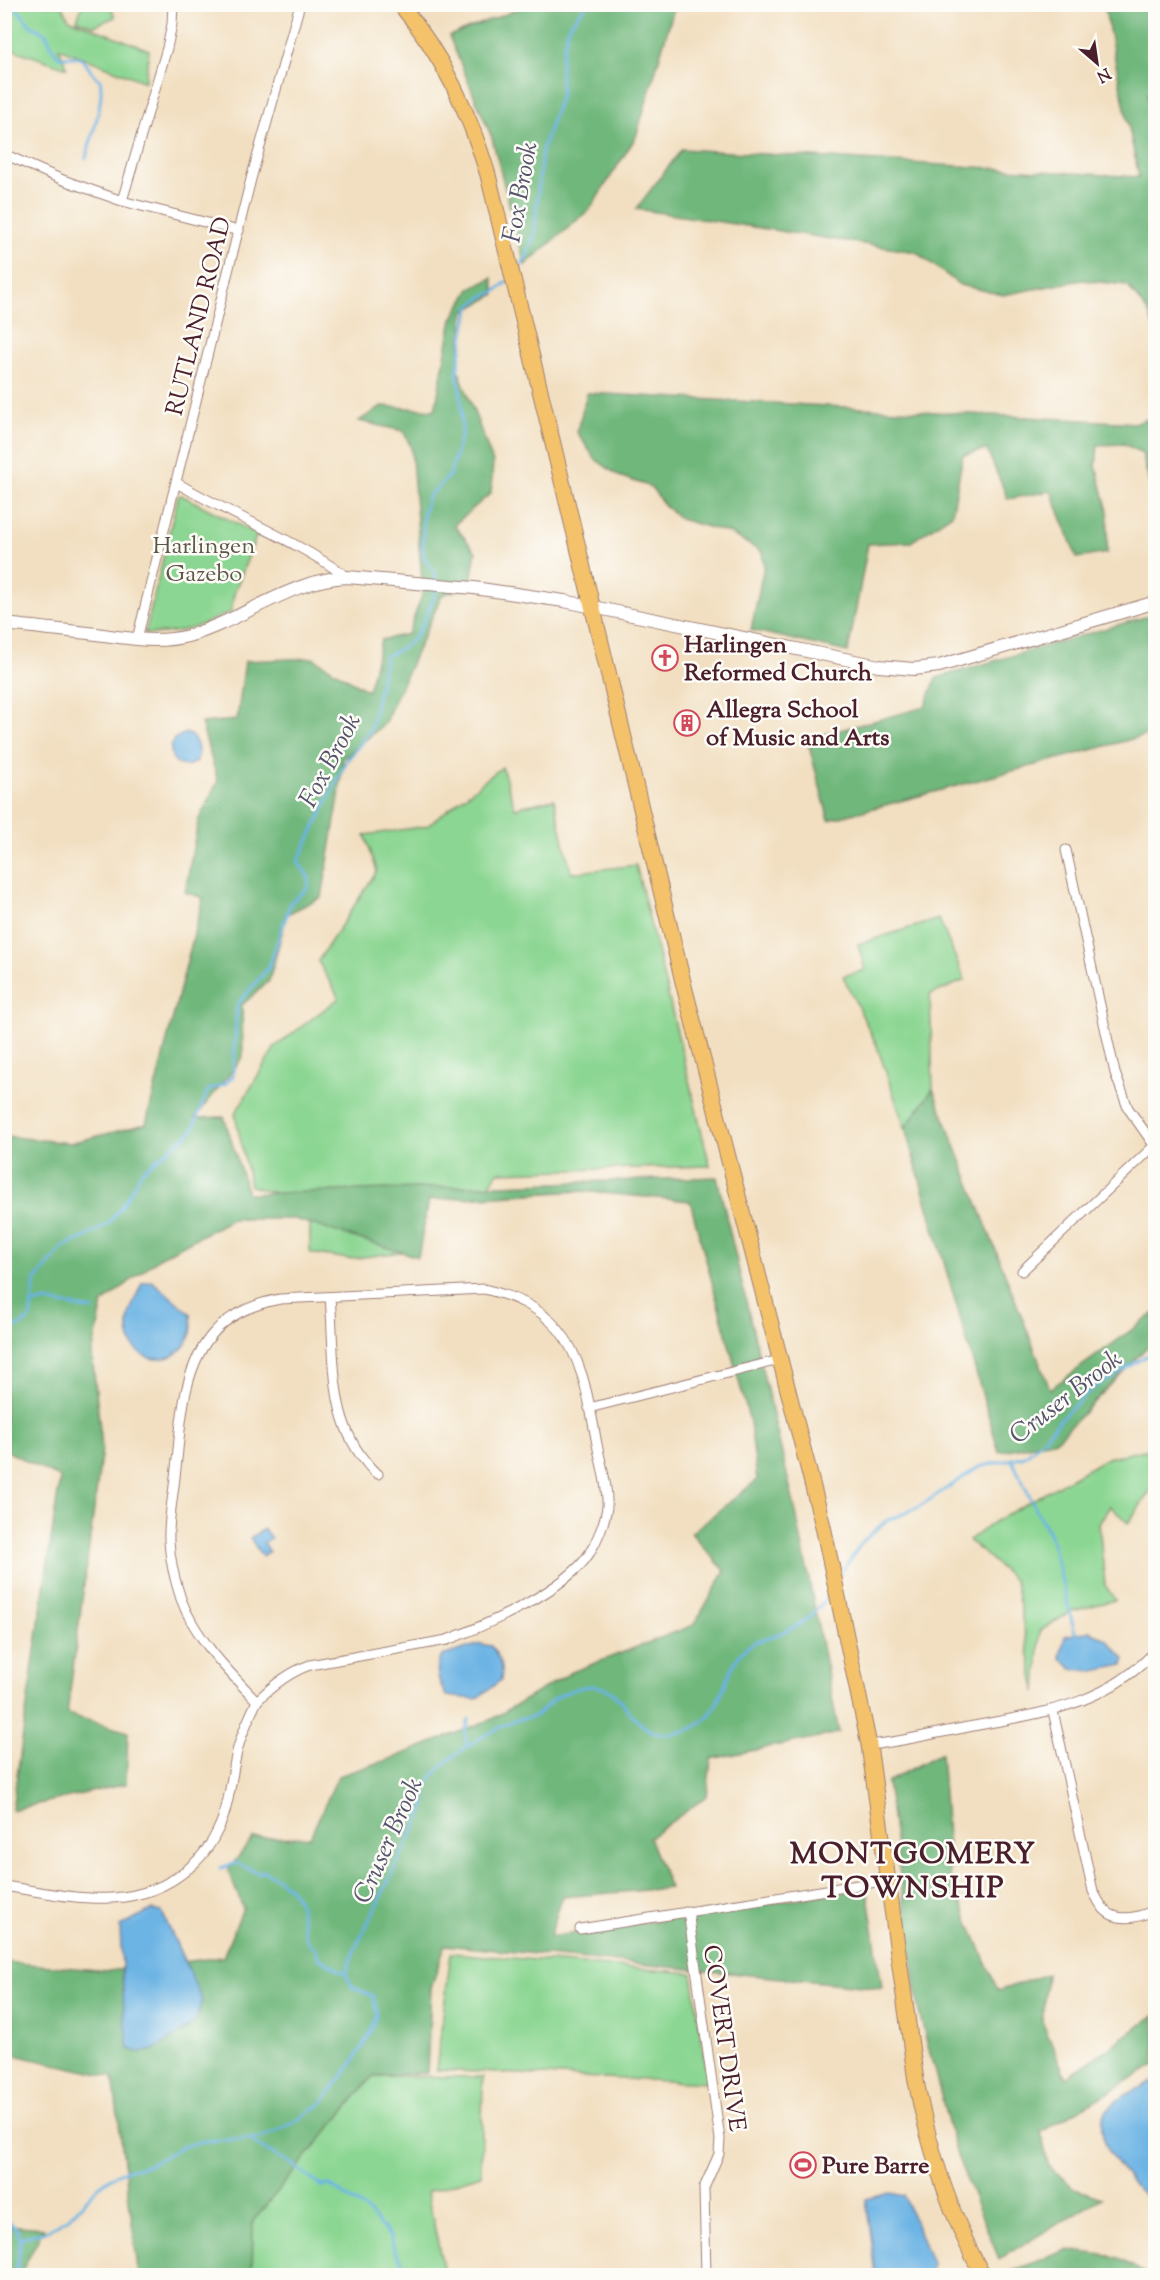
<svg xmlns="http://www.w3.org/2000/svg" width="1160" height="2280" font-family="'Sorts Mill Goudy',serif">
	<rect width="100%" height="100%" fill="#fdfcf7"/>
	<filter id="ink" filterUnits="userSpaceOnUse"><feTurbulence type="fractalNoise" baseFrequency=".0167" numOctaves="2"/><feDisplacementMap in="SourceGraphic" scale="12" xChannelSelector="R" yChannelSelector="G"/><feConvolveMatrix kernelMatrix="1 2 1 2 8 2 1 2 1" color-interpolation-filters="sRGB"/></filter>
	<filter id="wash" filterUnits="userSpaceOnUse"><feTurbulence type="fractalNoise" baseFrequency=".008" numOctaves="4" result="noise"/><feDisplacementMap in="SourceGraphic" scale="24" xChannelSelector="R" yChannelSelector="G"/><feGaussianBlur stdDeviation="1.35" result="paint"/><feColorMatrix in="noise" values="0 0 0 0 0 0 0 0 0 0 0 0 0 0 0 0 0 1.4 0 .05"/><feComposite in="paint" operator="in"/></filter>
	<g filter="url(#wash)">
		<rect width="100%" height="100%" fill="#f2dfc1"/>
		<!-- green -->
		<path fill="#8bd692" stroke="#6a7a5e" stroke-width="1.5" d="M 5,4 L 62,5 L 69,19 L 149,50 L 145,82 L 59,48 L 67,68 L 5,47 Z
			M 84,5 L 110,5 L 115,17 L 94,26 L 77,20 L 82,6 Z
			M 181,495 L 257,534 L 234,594 L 231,612 C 197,627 184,634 145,634 L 178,496 Z
			M 502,767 L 515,808 L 554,799 L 571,873 L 636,865 L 710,1166 L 498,1172 L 486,1191 L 418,1197 L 409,1251 L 349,1259 L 310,1253 L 310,1217 L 291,1198 L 250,1186 L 235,1114 L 275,1047 L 339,998 L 318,961 L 377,871 L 365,835 L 427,826 Z
			M 939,919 L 965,980 L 930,995 L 933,1089 L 905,1128 L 877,1046 L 843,976 L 865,970 L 858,944 Z
			M 1155,1448 L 1155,1484 L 1128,1523 L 1110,1506 L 1099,1523 L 1105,1585 L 1115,1600 L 1072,1611 L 1040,1631 L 1036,1692 L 1015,1581 L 969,1540 L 994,1522 L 1107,1458 Z
			M 451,1953 L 692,1973 L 708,2083 L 436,2070 Z
			M 373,2076 L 483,2077 L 481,2175 L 427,2192 L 443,2267 L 447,2275 L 252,2276 L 253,2221 Z"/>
		<!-- forest -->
		<path fill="#70b77c" stroke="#5d6b54" stroke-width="1.5" d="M 529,5 L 675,5 L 636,137 L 590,209 L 525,265 L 492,138 L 449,36 Z
			M 1104,5 L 1155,5 L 1155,93 L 1147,94 L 1156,140 L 1155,336 L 1150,315 L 1127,285 L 1082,280 L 1003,295 L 960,285 L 916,252 L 636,209 L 682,149 L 1139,177 Z
			M 492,278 L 495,294 L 464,312 L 458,369 L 493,462 L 491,493 L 454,525 L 476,552 L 470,586 L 442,595 L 384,724 L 343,759 L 339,797 L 322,897 L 287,914 L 269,981 L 242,1005 L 243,1057 L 195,1118 L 224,1117 L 248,1194 L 717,1177 L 796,1513 L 839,1733 L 711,1759 L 707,1796 L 649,1838 L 670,1888 L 562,1897 L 550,1937 L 867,1888 L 882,1988 L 445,1945 L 431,1988 L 427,2073 L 373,2076 L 253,2221 L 252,2275 L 139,2276 L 113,2077 L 5,2053 L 4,1962 L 109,1971 L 223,1957 L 243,1908 L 228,1870 L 253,1838 L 310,1837 L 338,1776 L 393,1758 L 492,1719 L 572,1672 L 694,1625 L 725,1571 L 691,1533 L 757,1480 L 750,1422 L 690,1201 L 580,1191 L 429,1200 L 418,1257 L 294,1219 L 232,1219 L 159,1258 L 103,1303 L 92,1354 L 102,1448 L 67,1714 L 128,1732 L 126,1784 L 12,1810 L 60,1478 L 5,1450 L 5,1136 L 70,1143 L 146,1124 L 203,898 L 185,892 L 198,821 L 218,781 L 201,723 L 237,720 L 245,661 L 313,658 L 368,691 L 381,640 L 408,634 L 423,593 L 411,447 L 403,431 L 359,421 L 382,406 L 435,410 L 452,319 L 470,289 Z
			M 587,393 L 1137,423 L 1155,416 L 1155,505 L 1142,453 L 1124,444 L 1098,445 L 1096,466 L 1108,511 L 1107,553 L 1077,558 L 1051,491 L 1008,499 L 987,450 L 963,455 L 952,514 L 911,542 L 868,544 L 848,652 L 751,630 L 764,566 L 762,552 L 729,533 L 680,519 L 665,506 L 651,487 L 619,476 L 595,459 L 577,432 Z
			M 1155,614 L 1155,733 L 829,820 L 807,739 L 925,707 L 936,678 Z
			M 933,1089 L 1050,1389 L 1155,1313 L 1155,1339 L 1057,1440 L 999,1452 L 905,1128 Z
			M 941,1753 L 950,1877 L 998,1991 L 1047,1974 L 1042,2021 L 1066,2078 L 1155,2015 L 1155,2065 L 1041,2132 L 1048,2165 L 1075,2189 L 1102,2198 L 999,2259 L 957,2156 L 919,2012 L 887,1782 Z
			M 5,2225 L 44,2228 L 20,2275 L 5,2275 Z
			M 1067,2250 L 1116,2257 L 1148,2275 L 1008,2276 L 1007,2273 Z"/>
		<!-- water -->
		<path fill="#6cb4e4" stroke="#5b6a88" stroke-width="1.5" d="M 185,733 C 197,736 200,750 197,761 L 188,766 C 172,766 167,752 174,739 Z
			M 152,1281 L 191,1314 C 191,1320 193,1327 191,1333 C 180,1369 130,1368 128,1328 C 127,1313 136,1297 142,1283 Z
			M 264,1529 L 271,1538 L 264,1543 L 269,1551 L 262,1556 L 250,1538 Z
			M 1091,1631 L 1108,1641 L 1125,1659 L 1123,1665 L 1094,1671 L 1072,1669 L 1060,1657 L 1065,1636 Z
			M 480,1644 L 491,1646 C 500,1657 503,1667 501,1680 L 476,1699 L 446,1696 C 439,1682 433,1670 442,1656 Z
			M 151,1910 L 162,1912 L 202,2000 L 197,2018 L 186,2030 L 153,2050 L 139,2052 L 129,2049 L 124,2011 L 120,1926 Z
			M 1155,2080 L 1155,2204 L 1147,2200 C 1131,2180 1085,2137 1108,2109 C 1119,2096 1140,2088 1155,2080 Z
			M 890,2193 L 904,2196 L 932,2263 L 930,2275 L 876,2275 L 866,2199 Z"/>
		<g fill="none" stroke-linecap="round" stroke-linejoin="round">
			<!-- stream -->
			<path stroke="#6cb4e4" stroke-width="3" d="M 13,4 L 30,25 L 46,34 L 53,49 L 59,57 C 65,57 74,56 80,58 C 87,61 90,74 100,80 C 105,100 91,138 86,158
				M 517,272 L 527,256 L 534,236 L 542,150 L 561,95 L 561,61 L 568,27 L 587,4
				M 435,582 L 436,574 L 423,555 L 423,516 L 428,497 L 450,475 L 462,432 L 461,399 L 457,372 L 469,308 L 480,298 L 496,291 L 508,281
				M 31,1305 L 46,1301 L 93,1310
				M 4,1330 L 20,1326 L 30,1318 L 35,1281 L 64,1246 L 84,1238 L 109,1223 L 124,1203 L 142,1171 L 192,1131 L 208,1090 L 225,1084 L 233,1076 L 237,1005 L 269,967 L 291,902 L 308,888 L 309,878 L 298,862 L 346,762 L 370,731 L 386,656 C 413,644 418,637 428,611 C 432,603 435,597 435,588
				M 1012,1460 L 1037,1512 L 1050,1535 L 1076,1637
				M 839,1576 L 863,1541 L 886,1521 L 917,1508 L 979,1467 L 1025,1456 L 1042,1441 L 1066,1413 L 1094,1388 L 1156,1350
				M 467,1747 L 465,1732 L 469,1719
				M 220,1868 L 237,1863 L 258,1873 L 264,1871 C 276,1877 290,1887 297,1898 C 306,1915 298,1938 316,1949 L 318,1957 L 345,1973
				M 252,2139 L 257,2145 L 287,2161 L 321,2186 L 329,2185 L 366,2210 L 391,2237 L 394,2249 L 411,2276
				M 4,2222 C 31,2227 16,2260 16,2276
				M 20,2238 L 44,2232 L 69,2218 L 98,2187 L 111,2177 L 126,2170 L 149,2165 L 181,2147 L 204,2141 L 261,2138 L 293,2123 L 322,2103 L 351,2065 L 371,2032 L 377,2013 L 373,1996 L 352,1987 L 346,1974 L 353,1953 L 424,1809 C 425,1800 425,1789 429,1782 C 444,1757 487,1733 513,1721 C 520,1718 529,1719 535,1716 C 541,1712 547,1705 552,1701 C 562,1693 582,1685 595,1686 C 629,1688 630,1745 681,1732 C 728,1721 718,1672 748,1646 C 754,1641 765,1639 773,1636 C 803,1625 814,1617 831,1590"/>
		</g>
	</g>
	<g filter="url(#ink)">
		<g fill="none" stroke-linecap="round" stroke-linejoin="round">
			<!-- minor casing -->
			<g stroke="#9e7f76" stroke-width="11">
				<path id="minor" d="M 4,154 L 63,180 L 122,201 L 239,231
					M 122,201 L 167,48 L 172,24 L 173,4
					M 177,483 C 233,516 294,539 347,577
					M 137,639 L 251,179 L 300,4
					M 1066,850 L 1115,1073 L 1128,1108 L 1154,1145
					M 1022,1271 L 1156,1144
					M 330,1297 C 335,1352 328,1416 365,1461 C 369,1466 372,1471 378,1474
					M 589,1408 L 779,1360
					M 1053,1711 L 1093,1891 C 1097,1898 1100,1906 1106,1911 C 1119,1923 1142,1917 1156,1909
					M 869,1745 C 902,1742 935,1733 968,1727 C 1039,1713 1105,1707 1156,1650
					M 4,1886 C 68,1896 135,1915 189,1868 C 205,1855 217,1835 224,1815 C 231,1793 232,1770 238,1748 C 242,1732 250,1716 257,1701 C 229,1672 195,1638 181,1599 C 175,1581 170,1560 169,1541 C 168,1520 173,1498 175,1477 C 181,1432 180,1375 210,1337 C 227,1315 254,1304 280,1299 L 484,1289 C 513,1296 537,1305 558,1329 C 585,1360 590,1410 598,1449 C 602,1467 608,1488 607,1507 C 605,1522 597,1541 589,1554 C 566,1590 487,1625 447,1640 L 310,1665 C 289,1672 273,1685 257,1701
					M 688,1911 L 720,2139 L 719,2154 L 704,2188 L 706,2276
					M 580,1929 L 889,1880"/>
			</g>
			<!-- tertiary casing -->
			<g stroke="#9e7f76" stroke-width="14">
				<path id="tertiary" d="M 4,624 C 35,627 66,631 96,634 C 126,638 158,644 188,636 C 241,621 292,579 347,577 L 474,588 L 564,601 L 879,666 L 914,669 L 939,666 L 1156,602"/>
			</g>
			<!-- trunk casing -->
			<g stroke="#9e7f76" stroke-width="17">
				<path id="trunk" d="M 400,4 C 443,55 469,112 488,175 L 684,986 L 823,1526 L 869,1745 L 916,2081 C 929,2149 950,2215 983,2276"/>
			</g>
			<!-- minor -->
			<use href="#minor" stroke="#fff" stroke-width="9"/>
			<!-- tertiary -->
			<use href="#tertiary" stroke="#fff" stroke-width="12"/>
			<!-- trunk -->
			<use href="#trunk" stroke="#f3c26a" stroke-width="15"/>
		</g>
	</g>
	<!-- icons -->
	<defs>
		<g id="church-ring" transform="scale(1.35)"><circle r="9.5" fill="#fdfcf7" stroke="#d1495b" stroke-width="1.5"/><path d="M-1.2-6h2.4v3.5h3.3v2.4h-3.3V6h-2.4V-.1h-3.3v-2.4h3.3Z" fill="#d1495b"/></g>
		<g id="building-ring" transform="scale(1.35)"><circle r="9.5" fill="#fdfcf7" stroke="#d1495b" stroke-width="1.5"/><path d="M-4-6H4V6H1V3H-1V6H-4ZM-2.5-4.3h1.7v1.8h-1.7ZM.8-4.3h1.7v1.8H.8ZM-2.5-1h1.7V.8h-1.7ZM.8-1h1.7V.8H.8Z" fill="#d1495b"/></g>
		<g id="stadium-ring" transform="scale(1.35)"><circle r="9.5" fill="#fdfcf7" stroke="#d1495b" stroke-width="1.5"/><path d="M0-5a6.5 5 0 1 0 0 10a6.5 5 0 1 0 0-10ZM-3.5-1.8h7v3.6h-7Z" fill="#d1495b"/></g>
	</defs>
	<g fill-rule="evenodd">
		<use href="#church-ring" x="665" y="658"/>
		<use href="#building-ring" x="687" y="723"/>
		<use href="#stadium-ring" x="803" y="2165"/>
	</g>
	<g text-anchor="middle" stroke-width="5" stroke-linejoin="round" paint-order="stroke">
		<!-- street labels -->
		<g font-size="24" fill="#4a1f2b" stroke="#fdfcf7">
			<text transform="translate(198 316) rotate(-76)" y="8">RUTLAND ROAD</text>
			<text transform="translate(725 2038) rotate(82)" y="8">COVERT DRIVE</text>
		</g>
		<!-- park labels -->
		<g font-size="24" fill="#5e564a" stroke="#fdfcf7">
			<text x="204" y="553">Harlingen<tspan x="204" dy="28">Gazebo</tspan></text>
		</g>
		<!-- poi labels -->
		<g font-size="24" font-weight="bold" fill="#4a1f2b" stroke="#fdfcf7" text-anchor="start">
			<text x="684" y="652">Harlingen<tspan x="684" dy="28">Reformed Church</tspan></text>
			<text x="706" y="717">Allegra School<tspan x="706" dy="28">of Music and Arts</tspan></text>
			<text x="822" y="2173">Pure Barre</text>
		</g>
		<!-- water labels -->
		<g font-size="26" font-style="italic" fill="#56536c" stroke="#fdfcf7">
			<text transform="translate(519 192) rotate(-80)" y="9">Fox Brook</text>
			<text transform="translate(329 760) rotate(-62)" y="9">Fox Brook</text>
			<text transform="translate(1065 1396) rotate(-38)" y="9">Cruser Brook</text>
			<text transform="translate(387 1840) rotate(-66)" y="9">Cruser Brook</text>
		</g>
		<!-- district labels -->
		<g font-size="30" font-weight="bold" letter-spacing="1.5" fill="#4a1f2b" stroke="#fdfcf7">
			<text x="913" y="1863">MONTGOMERY<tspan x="913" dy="34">TOWNSHIP</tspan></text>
		</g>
	</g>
	<!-- margin -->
	<rect width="1160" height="2280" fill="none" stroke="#fdfcf7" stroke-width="24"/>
	<!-- north arrow -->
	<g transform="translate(1097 63) rotate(151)" stroke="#fdfcf7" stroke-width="4.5" paint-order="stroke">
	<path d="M0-4.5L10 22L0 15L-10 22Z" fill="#4a1f2b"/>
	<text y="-9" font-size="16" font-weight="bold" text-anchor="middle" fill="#4a1f2b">N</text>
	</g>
</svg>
